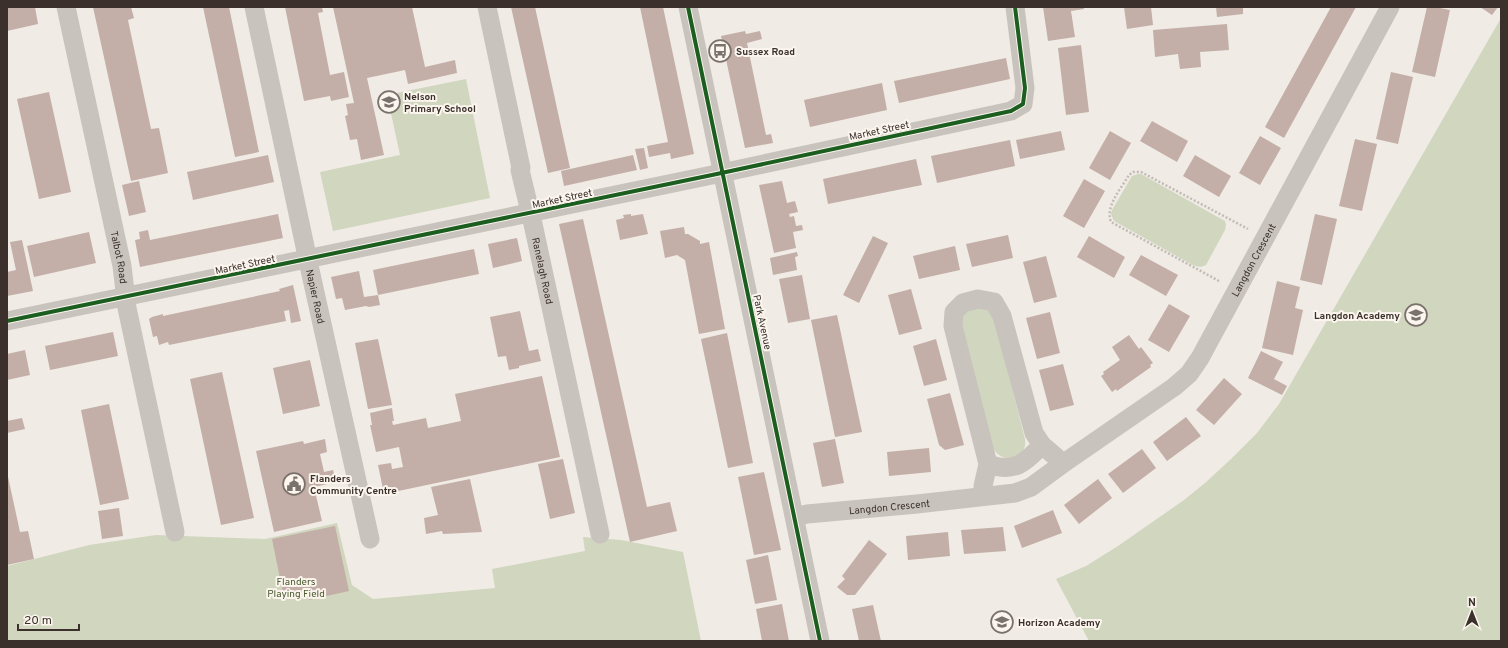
<svg xmlns="http://www.w3.org/2000/svg" width="1508" height="648" font-family="Overpass,sans-serif">
	<rect width="100%" height="100%" fill="#f0ebe5"/>
	<!-- green -->
	<path fill="#d1d6bf" d="M 1501,18 L 1501,641 L 1089,641 L 1056,579 L 1086,566 L 1118,546 L 1184,500 L 1205,483 L 1231,459 L 1257,433 L 1279,404 Z
		M 466,79 L 490,198 L 333,231 L 320,172 L 400,155 L 387,95 Z
		M 1138,174 L 1141,174 L 1225,221 L 1226,225 L 1225,230 L 1206,265 C 1200,268 1197,267 1191,264 L 1114,221 L 1111,214 L 1112,210 L 1132,176 Z
		M 972,307 L 988,310 L 994,318 L 1025,439 C 1028,459 1003,466 993,448 L 961,326 L 963,314 Z
		M 337,523 L 352,585 L 373,599 L 495,588 L 492,569 L 585,551 L 583,537 L 621,540 L 683,552 L 701,641 L 7,641 L 7,566 L 89,545 L 156,535 L 265,539 Z"/>
	<!-- building -->
	<path fill="#c3afa7" d="M 7,7 L 35,7 L 38,24 L 7,31 Z
		M 93,7 L 131,7 L 134,18 L 128,20 L 151,129 L 159,128 L 168,173 L 131,181 Z
		M 203,7 L 229,7 L 259,152 L 235,157 Z
		M 285,7 L 322,7 L 323,12 L 318,13 L 330,75 L 344,72 L 349,97 L 331,101 L 330,96 L 304,101 Z
		M 333,7 L 412,7 L 425,67 L 455,60 L 457,73 L 408,84 L 405,70 L 367,78 L 384,155 L 361,160 L 357,139 L 350,140 L 345,116 L 348,115 L 346,104 L 354,103 Z
		M 511,7 L 535,7 L 570,168 L 548,173 Z
		M 640,7 L 663,7 L 694,154 L 671,159 L 670,153 L 649,157 L 647,146 L 668,142 Z
		M 1043,7 L 1084,7 L 1084,9 L 1071,11 L 1075,37 L 1048,41 Z
		M 1124,7 L 1151,7 L 1153,25 L 1127,29 Z
		M 1216,7 L 1243,7 L 1243,14 L 1217,17 Z
		M 1331,7 L 1356,7 L 1284,138 L 1265,127 Z
		M 1427,7 L 1435,7 L 1450,10 L 1435,77 L 1412,72 Z
		M 1480,7 L 1498,7 L 1492,15 Z
		M 1227,24 L 1229,50 L 1200,52 L 1201,67 L 1180,69 L 1178,54 L 1155,57 L 1153,30 Z
		M 745,31 L 746,34 L 760,31 L 762,39 L 747,43 L 766,135 L 771,134 L 773,143 L 745,148 L 721,36 Z
		M 1081,45 L 1089,112 L 1066,115 L 1058,48 Z
		M 1006,58 L 1010,79 L 899,103 L 894,81 Z
		M 1391,72 L 1413,77 L 1398,144 L 1376,139 Z
		M 882,83 L 887,110 L 810,127 L 804,100 Z
		M 49,92 L 71,192 L 39,199 L 17,99 Z
		M 1152,121 L 1188,141 L 1177,162 L 1140,141 Z
		M 1061,131 L 1065,150 L 1020,159 L 1016,140 Z
		M 1110,131 L 1131,143 L 1110,180 L 1089,168 Z
		M 1260,136 L 1281,148 L 1260,185 L 1239,173 Z
		M 1355,139 L 1377,144 L 1362,211 L 1339,206 Z
		M 1010,140 L 1015,166 L 937,183 L 931,156 Z
		M 644,148 L 648,168 L 640,170 L 635,149 Z
		M 268,155 L 274,182 L 193,200 L 187,172 Z
		M 633,155 L 637,170 L 564,186 L 561,171 Z
		M 1195,155 L 1231,176 L 1219,197 L 1183,176 Z
		M 916,159 L 922,185 L 828,204 L 823,179 Z
		M 1084,179 L 1105,191 L 1084,228 L 1063,216 Z
		M 139,181 L 146,212 L 129,216 L 122,185 Z
		M 782,181 L 787,203 L 795,201 L 798,212 L 789,214 L 790,217 L 794,216 L 796,226 L 802,225 L 803,230 L 793,232 L 796,248 L 774,253 L 759,185 Z
		M 278,214 L 283,238 L 140,267 L 135,240 L 140,239 L 139,232 L 148,230 L 150,240 Z
		M 631,214 L 631,216 L 643,214 L 648,234 L 620,240 L 616,220 L 624,218 L 623,215 Z
		M 1315,214 L 1337,219 L 1322,285 L 1300,280 Z
		M 583,219 L 647,507 L 670,502 L 677,531 L 630,542 L 559,224 Z
		M 684,227 L 685,234 L 688,234 L 700,241 L 700,244 L 709,242 L 725,329 L 699,334 L 685,260 L 677,255 L 665,258 L 660,231 Z
		M 89,232 L 96,263 L 34,277 L 27,246 Z
		M 1008,235 L 1013,258 L 972,267 L 966,244 Z
		M 873,236 L 888,243 L 859,303 L 843,295 Z
		M 1089,236 L 1125,257 L 1114,278 L 1077,257 Z
		M 517,238 L 522,261 L 493,268 L 488,244 Z
		M 22,240 L 33,291 L 7,296 L 7,272 L 16,270 L 10,242 Z
		M 955,246 L 960,270 L 919,279 L 913,256 Z
		M 474,249 L 479,274 L 378,295 L 380,305 L 369,307 L 366,306 L 345,310 L 342,298 L 336,299 L 331,277 L 359,271 L 364,297 L 378,295 L 373,270 Z
		M 797,252 L 798,256 L 795,257 L 797,270 L 773,275 L 770,258 Z
		M 1141,255 L 1178,275 L 1166,296 L 1129,275 Z
		M 1046,256 L 1057,297 L 1034,303 L 1023,262 Z
		M 802,275 L 810,319 L 788,323 L 779,279 Z
		M 1277,281 L 1300,287 L 1295,308 L 1303,310 L 1293,355 L 1262,348 Z
		M 293,285 L 301,321 L 291,323 L 289,310 L 284,311 L 286,321 L 169,345 L 168,342 L 159,345 L 157,336 L 153,337 L 149,319 L 152,317 L 163,314 L 163,316 L 280,291 L 279,289 Z
		M 911,289 L 922,329 L 899,335 L 888,295 Z
		M 1169,304 L 1190,316 L 1169,352 L 1148,340 Z
		M 520,311 L 529,351 L 538,349 L 541,361 L 519,366 L 519,368 L 509,370 L 506,356 L 498,357 L 490,317 Z
		M 1050,312 L 1060,353 L 1037,359 L 1026,318 Z
		M 837,315 L 862,432 L 835,437 L 811,320 Z
		M 113,332 L 118,356 L 50,370 L 45,346 Z
		M 727,333 L 753,463 L 728,468 L 701,339 Z
		M 1129,335 L 1139,349 L 1141,347 L 1153,363 L 1150,365 L 1151,367 L 1117,391 L 1116,389 L 1112,392 L 1101,376 L 1104,374 L 1103,372 L 1120,360 L 1112,347 Z
		M 378,339 L 392,405 L 368,409 L 355,343 Z
		M 936,339 L 947,380 L 924,386 L 913,346 Z
		M 25,350 L 30,375 L 7,380 L 7,354 Z
		M 1261,351 L 1283,362 L 1274,379 L 1287,386 L 1282,395 L 1248,378 Z
		M 310,360 L 320,406 L 283,414 L 273,368 Z
		M 1063,364 L 1074,405 L 1050,411 L 1039,370 Z
		M 222,372 L 254,518 L 221,525 L 190,379 Z
		M 542,376 L 560,457 L 384,494 L 378,465 L 391,463 L 392,469 L 403,467 L 399,447 L 376,452 L 370,425 L 372,425 L 370,413 L 392,408 L 394,421 L 392,421 L 393,425 L 426,418 L 428,428 L 461,421 L 455,394 Z
		M 1224,378 L 1242,394 L 1214,425 L 1196,410 Z
		M 950,393 L 964,445 L 945,450 L 939,445 L 927,399 Z
		M 109,404 L 129,499 L 100,505 L 81,410 Z
		M 1186,417 L 1201,436 L 1167,461 L 1153,442 Z
		M 22,418 L 25,429 L 7,433 L 7,421 Z
		M 325,439 L 327,452 L 320,454 L 324,472 L 333,470 L 336,482 L 314,487 L 322,521 L 274,532 L 256,451 L 303,441 L 304,444 Z
		M 835,439 L 844,483 L 822,487 L 813,443 Z
		M 929,448 L 931,472 L 889,476 L 887,452 Z
		M 1142,449 L 1156,468 L 1123,493 L 1108,474 Z
		M 563,459 L 575,513 L 550,519 L 538,464 Z
		M 7,472 L 20,532 L 28,531 L 34,559 L 7,565 Z
		M 764,472 L 781,550 L 754,555 L 738,477 Z
		M 470,479 L 482,532 L 443,534 L 442,531 L 426,534 L 424,518 L 438,515 L 431,487 Z
		M 1098,479 L 1112,498 L 1079,524 L 1064,505 Z
		M 119,508 L 123,536 L 102,539 L 98,511 Z
		M 1053,510 L 1062,533 L 1022,548 L 1014,526 Z
		M 335,526 L 349,591 L 309,600 L 308,593 L 284,598 L 272,539 Z
		M 1003,527 L 1006,551 L 964,554 L 961,530 Z
		M 948,532 L 950,556 L 908,560 L 906,536 Z
		M 869,540 L 887,554 L 855,595 L 847,595 L 837,587 L 845,579 L 842,576 Z
		M 768,555 L 777,600 L 755,604 L 746,560 Z
		M 782,604 L 789,641 L 762,641 L 756,609 Z
		M 873,605 L 881,641 L 859,641 L 852,609 Z"/>
	<g fill="none" stroke-linecap="round" stroke-linejoin="round">
		<!-- path -->
		<path stroke="#c2bbb6" stroke-width="2.5" stroke-dasharray="2 2" stroke-linecap="butt" d="M 1219,281 L 1111,222 C 1105,206 1121,189 1129,175 L 1133,172 L 1141,172 L 1248,229"/>
		<!-- street -->
		<g stroke="#c9c3be" stroke-width="19">
			<path id="s1" d="M 66,7 L 122,266 L 127,308 L 175,532"/>
			<path id="s2" d="M 254,7 L 310,270 L 370,539"/>
			<path id="s3" d="M 487,7 L 521,168 L 520,170 L 533,224 L 600,534"/>
			<path d="M 688,7 L 820,641"/>
			<path d="M 7,321 L 712,175 L 1011,111 L 1023,104 L 1025,88 L 1015,7"/>
			<path d="M 988,464 C 1014,473 1024,464 1042,445"/>
			<path d="M 984,496 L 983,486 L 988,464 L 953,326 L 954,312 L 963,303 L 978,299 L 994,302 L 1002,316 L 1034,433 L 1042,445 L 1056,457 L 1061,465"/>
			<path id="s4" d="M 795,517 L 807,514 L 917,504 L 1015,493 L 1031,487 L 1061,465 L 1174,387 L 1189,374 L 1200,358 L 1390,7"/>
		</g>
		<!-- cycleway casing -->
		<g stroke="#fbf5ee" stroke-width="6">
			<path id="cycleway" d="M 688,7 L 820,641
				M 7,321 L 712,175 L 1011,111 L 1023,104 L 1025,88 L 1015,7"/>
		</g>
		<!-- cycleway -->
		<use href="#cycleway" stroke="#1b5e20" stroke-width="4"/>
	</g>
	<!-- icons -->
	<defs>
		<g id="bus-ring" transform="scale(1.15)"><circle r="9.5" fill="#fbf5ee" stroke="#7a716c" stroke-width="1.5"/><path d="M-5-6H5V4H4V6H2V4H-2V6H-4V4H-5ZM-3.5-4V0h7V-4ZM-3.5 1.2v1.5H-2V1.2ZM2 1.2v1.5H3.5V1.2Z" fill="#7a716c"/></g>
		<g id="school-ring" transform="scale(1.15)"><circle r="9.5" fill="#fbf5ee" stroke="#7a716c" stroke-width="1.5"/><path d="M0-5L7-2L0 1L-7-2ZM-4 1L0 2.5L4 1V4Q0 6-4 4Z" fill="#7a716c"/></g>
		<g id="civic-ring" transform="scale(1.15)"><circle r="9.5" fill="#fbf5ee" stroke="#7a716c" stroke-width="1.5"/><path d="M-.6-6.5H3V-4.5H.6V-3L4-1V1h2V6H-6V1h2V-1L-.6-3ZM-1.2 2.5V6h2.4V2.5Z" fill="#7a716c"/></g>
	</defs>
	<g fill-rule="evenodd">
		<use href="#bus-ring" x="720" y="51"/>
		<use href="#school-ring" x="389" y="102"/>
		<use href="#school-ring" x="1416" y="315"/>
		<use href="#civic-ring" x="294" y="484"/>
		<use href="#school-ring" x="1002" y="622"/>
	</g>
	<g text-anchor="middle" stroke-width="4" stroke-linejoin="round" paint-order="stroke">
		<!-- poi labels -->
		<g font-size="10" font-weight="bold" fill="#3b302b" stroke="#fbf5ee" text-anchor="start">
			<text x="736" y="55">Sussex Road</text>
			<text x="404" y="100">Nelson<tspan x="404" dy="12">Primary School</tspan></text>
			<text x="1400" y="319" text-anchor="end">Langdon Academy</text>
			<text x="310" y="482">Flanders<tspan x="310" dy="12">Community Centre</tspan></text>
			<text x="1018" y="626">Horizon Academy</text>
		</g>
		<!-- street labels -->
		<g font-size="10" fill="#3b302b" stroke="#fbf5ee">
			<text transform="translate(879 130) rotate(-12)" y="4">Market Street</text>
			<text transform="translate(562 198) rotate(-12)" y="4">Market Street</text>
			<text dy="4" stroke="none"><textPath href="#s1" startOffset="256">Talbot Road</textPath></text>
			<text dy="4" stroke="none"><textPath href="#s4" startOffset="564">Langdon Crescent</textPath></text>
			<text transform="translate(245 264) rotate(-12)" y="4">Market Street</text>
			<text dy="4" stroke="none"><textPath href="#s3" startOffset="270">Ranelagh Road</textPath></text>
			<text dy="4" stroke="none"><textPath href="#s2" startOffset="296">Napier Road</textPath></text>
			<text transform="translate(763 322) rotate(78)" y="4">Park Avenue</text>
			<text dy="4" stroke="none"><textPath href="#s4" startOffset="95">Langdon Crescent</textPath></text>
		</g>
		<!-- park labels -->
		<g font-size="10" fill="#4a5a2e" stroke="#fbf5ee">
			<text x="296" y="585">Flanders<tspan x="296" dy="12">Playing Field</tspan></text>
		</g>
	</g>
	<!-- border -->
	<rect width="1508" height="648" fill="none" stroke="#3b302b" stroke-width="16"/>
	<!-- north arrow -->
	<g transform="translate(1472 612)" stroke="#fbf5ee" stroke-width="3" paint-order="stroke">
	<path d="M0-3L7 15L0 10L-7 15Z" fill="#3b302b"/>
	<text y="-6" font-size="11" font-weight="bold" text-anchor="middle" fill="#3b302b">N</text>
	</g>
	<!-- scale -->
	<path d="M18 624v6h61v-6" fill="none" stroke="#3b302b" stroke-width="2"/>
	<text x="24" y="624" font-size="12" fill="#3b302b" stroke="#fbf5ee" stroke-width="3" paint-order="stroke">20 m</text>
</svg>
